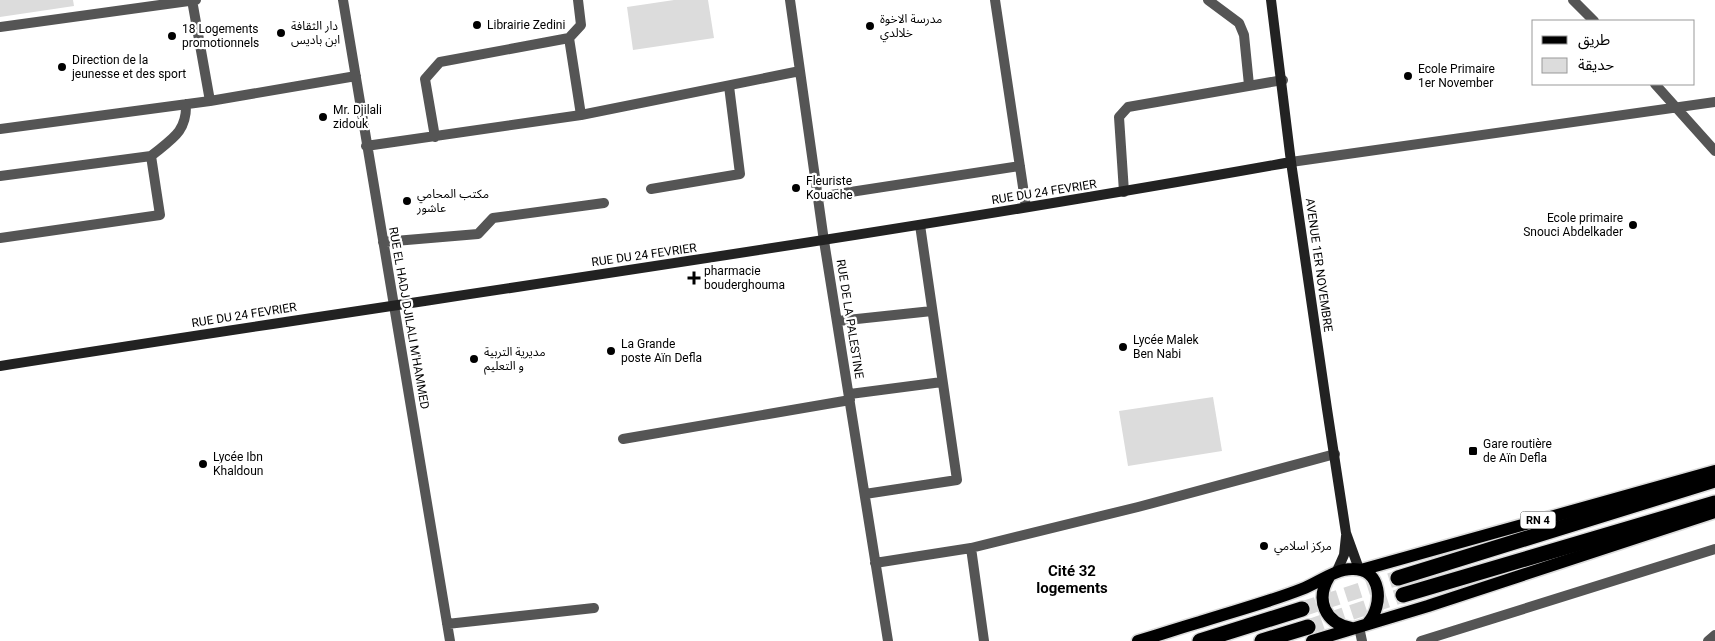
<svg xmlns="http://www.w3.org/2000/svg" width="1715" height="641" font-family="Roboto,'Noto Sans Arabic',sans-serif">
	<rect width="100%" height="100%" fill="#fff"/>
	<!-- green -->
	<path fill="#dcdcdc" d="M 0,0 L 73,0 L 74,6 L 0,17 Z
		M 674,0 L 708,0 L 714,38 L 633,50 L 627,7 Z
		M 1213,397 L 1222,451 L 1128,466 L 1119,411 Z"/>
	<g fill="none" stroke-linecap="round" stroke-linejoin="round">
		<!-- highway-tunnel -->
		<path stroke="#d9d9d9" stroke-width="15" stroke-dasharray="15 8" stroke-linecap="butt" d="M 1302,609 L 1398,578
			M 1308,627 L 1403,595"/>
		<!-- primary casing -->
		<g stroke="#dbdbdb" stroke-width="15">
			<path id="primary" d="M 1361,570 L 1715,471
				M 1329,577 C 1315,600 1325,623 1351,628
				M 1138,641 C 1159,635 1179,628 1200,622 C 1234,611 1269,602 1302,589 C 1318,583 1335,569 1352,569 C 1382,568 1384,605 1368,623
				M 1312,641 L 1428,606 L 1715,512"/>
		</g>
		<!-- highway casing -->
		<g stroke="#dbdbdb" stroke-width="18">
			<path id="highway" d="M 1398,578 L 1715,480
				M 1403,595 L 1715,503
				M 1200,641 L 1302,609
				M 1262,641 L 1308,627"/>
		</g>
		<!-- street -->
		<path stroke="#555" stroke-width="10" d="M 192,0 L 210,101
			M 343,0 L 450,641
			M 578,0 L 581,25 L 569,38 L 581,115
			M 790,0 L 824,241 L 888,641
			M 995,0 L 1026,207
			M 1208,0 L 1239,23 L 1244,35 L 1249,85
			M 1573,0 L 1594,21
			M 0,27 L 196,0
			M 1655,84 L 1715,151
			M 0,129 L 210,101 L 356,76
			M 435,137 L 425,79 L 440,62 L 569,38
			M 366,146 L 581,115 L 800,71
			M 1291,162 L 1715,102
			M 0,176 L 151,156
			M 651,189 L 740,174 L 729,86
			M 1124,192 L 1119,117 L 1128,107 L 1283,80
			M 818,197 L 1020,166
			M 0,238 L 160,215 L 151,156 C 172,139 187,132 186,104
			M 383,242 L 478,234 L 493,218 L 604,203
			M 838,321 L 932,311
			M 850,394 L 942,382
			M 623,439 L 850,400
			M 865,494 L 957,480 L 920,225
			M 971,548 L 984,641
			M 875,563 L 971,548 L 1138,507 L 1335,454
			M 447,624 L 594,608
			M 1359,627 L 1362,641
			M 1421,641 L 1715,549
			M 1708,641 L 1715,635"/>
		<!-- secondary -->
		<path stroke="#222" stroke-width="10" d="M 1271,0 L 1291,162 L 1327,409 L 1346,533 L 1359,569
			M 0,366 C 431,298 862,239 1291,162
			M 1336,573 L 1344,555 L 1346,536"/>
		<!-- primary -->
		<use href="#primary" stroke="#000" stroke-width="12"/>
		<!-- highway -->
		<use href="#highway" stroke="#000" stroke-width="15"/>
	</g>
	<!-- markers -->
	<g fill="#000" stroke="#fff" stroke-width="2">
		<circle cx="477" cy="25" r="5"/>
		<circle cx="870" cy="26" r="5"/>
		<circle cx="281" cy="33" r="5"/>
		<circle cx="172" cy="36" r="5"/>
		<circle cx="62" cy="67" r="5"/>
		<circle cx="1408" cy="76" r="5"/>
		<circle cx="323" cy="117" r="5"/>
		<circle cx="796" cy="188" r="5"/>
		<circle cx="407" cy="201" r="5"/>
		<circle cx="1633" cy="225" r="5"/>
		<path d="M691.5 270.5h5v5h5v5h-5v5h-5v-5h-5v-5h5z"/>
		<circle cx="1123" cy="347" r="5"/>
		<circle cx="611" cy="351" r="5"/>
		<circle cx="474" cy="359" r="5"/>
		<rect x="1468" y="446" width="10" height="10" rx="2.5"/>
		<circle cx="203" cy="464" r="5"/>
		<circle cx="1264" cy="546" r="5"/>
	</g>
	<g text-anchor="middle" stroke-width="4.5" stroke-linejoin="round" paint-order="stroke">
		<!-- shield labels -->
		<rect fill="#fff" stroke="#4c4c4c" stroke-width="1" x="1520.5" y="511.5" width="35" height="17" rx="4"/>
		<g font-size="11" font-weight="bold" fill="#000">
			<text x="1538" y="524">RN 4</text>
		</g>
		<!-- poi labels -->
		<g font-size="12" fill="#000" stroke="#fff" text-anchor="start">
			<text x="880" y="23">مدرسة الاخوة<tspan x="880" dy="14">خلالدي</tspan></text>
			<text x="487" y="29">Librairie Zedini</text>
			<text x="291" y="30">دار الثقافة<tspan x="291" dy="14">ابن باديس</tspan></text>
			<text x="182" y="33">18 Logements<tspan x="182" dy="14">promotionnels</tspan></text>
			<text x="72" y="64">Direction de la<tspan x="72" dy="14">jeunesse et des sport</tspan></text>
			<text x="1418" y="73">Ecole Primaire<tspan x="1418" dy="14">1er November</tspan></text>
			<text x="333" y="114">Mr. Djilali<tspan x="333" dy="14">zidouk</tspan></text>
			<text x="806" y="185">Fleuriste<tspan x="806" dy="14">Kouache</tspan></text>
			<text x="417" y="198">مكتب المحامي<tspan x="417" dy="14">عاشور</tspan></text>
			<text x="1623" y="222" text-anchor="end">Ecole primaire<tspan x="1623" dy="14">Snouci Abdelkader</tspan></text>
			<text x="704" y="275">pharmacie<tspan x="704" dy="14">bouderghouma</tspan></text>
			<text x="1133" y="344">Lycée Malek<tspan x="1133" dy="14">Ben Nabi</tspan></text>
			<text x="621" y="348">La Grande<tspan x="621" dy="14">poste Aïn Defla</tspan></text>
			<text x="484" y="356">مديرية التربية<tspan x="484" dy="14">و التعليم</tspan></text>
			<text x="1483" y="448">Gare routière<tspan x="1483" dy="14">de Aïn Defla</tspan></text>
			<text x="213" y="461">Lycée Ibn<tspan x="213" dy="14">Khaldoun</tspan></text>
			<text x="1274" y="550">مركز اسلامي</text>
		</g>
		<!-- street labels -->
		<g font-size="12" fill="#000" stroke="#fff">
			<text transform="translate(1044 192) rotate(-9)" y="4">RUE DU 24 FEVRIER</text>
			<text transform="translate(644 255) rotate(-8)" y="4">RUE DU 24 FEVRIER</text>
			<text transform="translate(1319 265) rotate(82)" y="4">AVENUE 1ER NOVEMBRE</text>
			<text transform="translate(244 315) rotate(-9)" y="4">RUE DU 24 FEVRIER</text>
			<text transform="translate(409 318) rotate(80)" y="4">RUE EL HADJ DJILALI M'HAMMED</text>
			<text transform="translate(850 319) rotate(81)" y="4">RUE DE LA PALESTINE</text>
		</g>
		<!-- quarter labels -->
		<g font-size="15" font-weight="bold" fill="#000" stroke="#fff">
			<text x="1072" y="576">Cité 32<tspan x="1072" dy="17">logements</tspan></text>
		</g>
	</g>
	<!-- legend -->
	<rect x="1532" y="20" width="162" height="65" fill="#ffffff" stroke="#999999"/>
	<rect x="1542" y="36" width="25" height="8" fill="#000000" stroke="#999999"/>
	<text x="1578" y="45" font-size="15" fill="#000000">طريق</text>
	<rect x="1542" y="58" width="25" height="15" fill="#dcdcdc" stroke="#999999"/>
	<text x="1578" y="70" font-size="15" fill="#000000">حديقة</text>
</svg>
